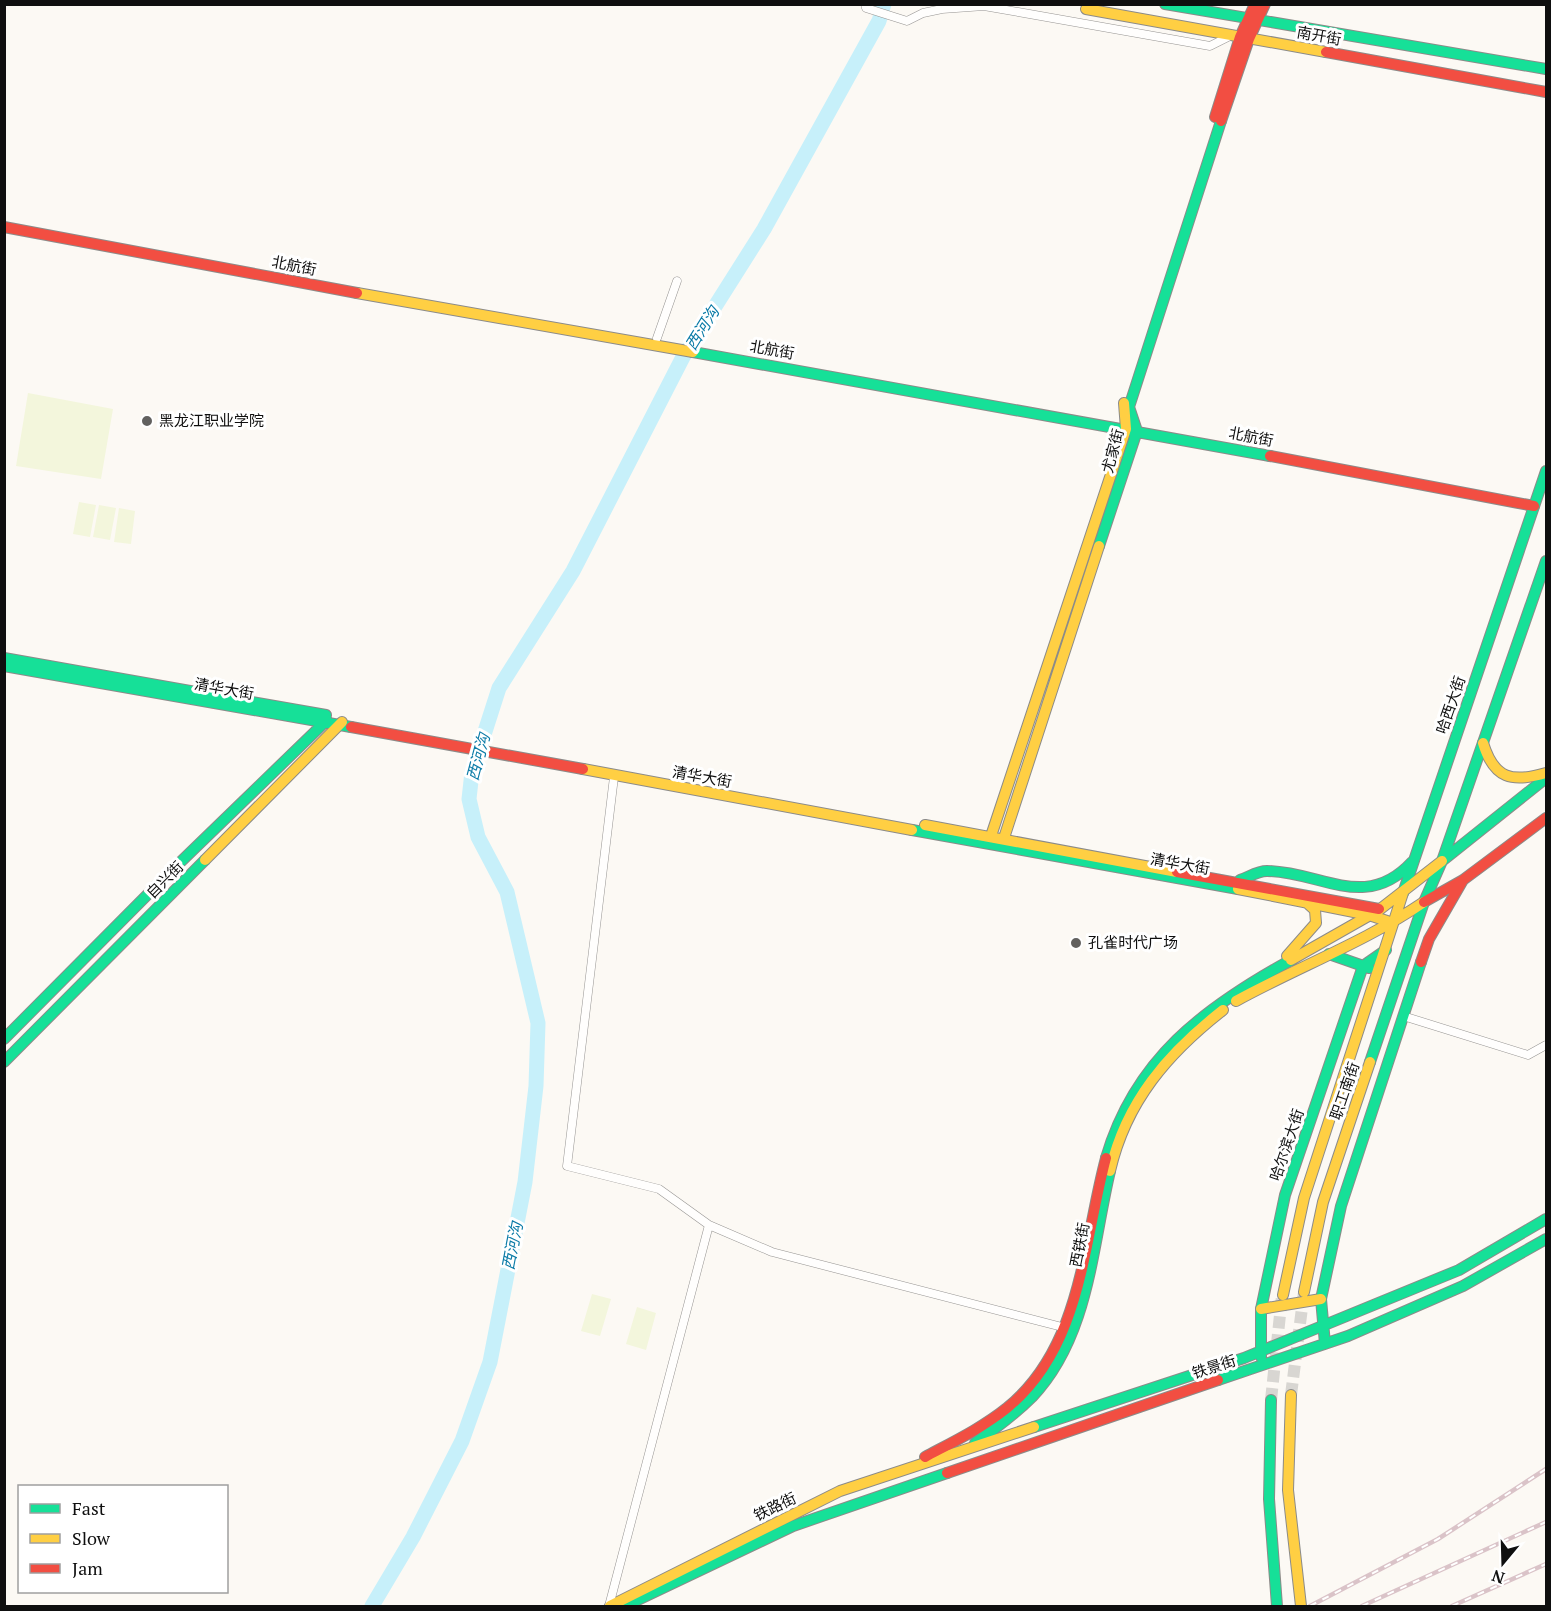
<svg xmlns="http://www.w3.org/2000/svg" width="1551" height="1611" font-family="'PT Serif','Noto Sans SC',serif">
	<rect width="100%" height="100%" fill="#fcf9f4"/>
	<!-- pitch -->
	<path fill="#f3f6dc" d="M 28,393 L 113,409 L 101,479 L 16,466 Z
		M 79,502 L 96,505 L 90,537 L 73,534 Z
		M 99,505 L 116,508 L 110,540 L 93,537 Z
		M 119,508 L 135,511 L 131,544 L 114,542 Z
		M 592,1294 L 611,1299 L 600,1336 L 581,1331 Z
		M 637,1307 L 656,1313 L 646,1350 L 626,1344 Z"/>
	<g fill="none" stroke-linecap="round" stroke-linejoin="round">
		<!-- river -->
		<path stroke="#c7f0fa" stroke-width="15" d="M 372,1606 L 413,1537 L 462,1441 L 490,1362 L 525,1182 L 536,1086 L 538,1023 L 507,892 L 478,837 L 469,799 L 472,772 L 499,688 L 573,571 L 683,357 L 764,229 L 879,21 L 884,4"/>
		<!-- primary-tunnel -->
		<path stroke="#d8d6d2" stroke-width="12" stroke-dasharray="12 6" stroke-linecap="butt" d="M 1291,1395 L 1304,1292
			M 1271,1400 L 1282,1296"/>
		<!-- street casing -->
		<g stroke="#969492" stroke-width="9">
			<path id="street" d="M 865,4 L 866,8 L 907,21 L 923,13 L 942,9 L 984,6 L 1210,46 L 1232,35
				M 657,338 L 677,281
				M 1403,1016 L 1528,1055 L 1546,1045
				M 709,1225 L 772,1252 L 1066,1328
				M 609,1606 L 709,1225 L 659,1189 L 567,1166 L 614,777"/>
		</g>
		<!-- fast casing -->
		<g stroke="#8c8b89" stroke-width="12">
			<path id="fast" d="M 1165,4 L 1546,69
				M 693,352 L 1270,456
				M 1099,546 L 1137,431 L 1129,407 L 1221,121
				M 4,658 L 326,715
				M 4,666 L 351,727
				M 912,830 L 1238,889
				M 1442,861 L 1546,778
				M 1240,880 C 1249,877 1257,871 1267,871 C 1322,872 1366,912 1412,862
				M 1403,893 L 1546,471
				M 1329,954 L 1369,968
				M 4,1039 L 165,877 L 325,722 L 326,718
				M 4,1062 L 205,860
				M 1370,1062 L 1424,902 L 1442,861 L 1546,561
				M 1106,1158 C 1135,1059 1204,1008 1291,960
				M 1325,1344 L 1321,1299 L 1341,1206 L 1421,962
				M 1261,1357 L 1261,1309 L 1285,1195 L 1363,966 L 1386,950
				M 1218,1380 L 1348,1336 L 1463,1286 L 1546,1239
				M 1271,1400 L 1269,1499 L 1277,1606
				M 1034,1427 L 1244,1358 L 1459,1270 L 1546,1219
				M 975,1443 C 995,1429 1014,1415 1032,1397 C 1089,1337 1092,1247 1110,1171
				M 625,1606 L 793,1526 L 947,1473"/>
		</g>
		<!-- slow casing -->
		<g stroke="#8c8b89" stroke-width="12">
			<path id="slow" d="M 1086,9 L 1326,52
				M 357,293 L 693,352
				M 1483,743 C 1494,779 1512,783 1546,773
				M 583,769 L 912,830
				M 925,825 L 1177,872
				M 991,836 L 1126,429 L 1124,403
				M 1004,838 L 1099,546
				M 205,860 L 342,722
				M 1238,889 L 1369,915 L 1393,923
				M 1287,956 L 1316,923 L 1315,910 L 1306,902
				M 1291,960 L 1379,910 L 1442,861
				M 1236,1001 C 1298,967 1365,942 1424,902
				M 1110,1171 C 1126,1101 1168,1053 1223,1010
				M 1304,1292 L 1323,1202 L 1370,1062
				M 1283,1295 L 1304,1198 L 1403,893
				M 1261,1309 L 1321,1299
				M 1291,1395 L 1288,1490 L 1301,1606
				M 610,1606 L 840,1491 L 1034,1427"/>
		</g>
		<!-- jam casing -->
		<g stroke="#8c8b89" stroke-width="12">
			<path id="jam" d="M 1326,52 L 1546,92
				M 1215,117 L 1240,37 L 1255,4
				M 1221,121 L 1249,39 L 1265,4
				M 4,227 L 357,293
				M 1270,456 L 1534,506
				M 351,727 L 583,769
				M 1177,872 L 1379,909
				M 1424,902 L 1463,880 L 1546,818
				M 1421,962 L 1429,939 L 1463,880
				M 925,1457 C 953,1442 982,1428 1007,1408 C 1082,1347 1083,1244 1106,1158
				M 947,1473 L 1218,1380"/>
		</g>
		<!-- street -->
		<use href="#street" stroke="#fffefd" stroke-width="8"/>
		<!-- fast -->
		<use href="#fast" stroke="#16e098" stroke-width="10"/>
		<!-- slow -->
		<use href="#slow" stroke="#ffcf43" stroke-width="10"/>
		<!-- jam -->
		<use href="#jam" stroke="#f24e42" stroke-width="10"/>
		<!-- rail casing -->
		<g stroke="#dac3c8" stroke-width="4.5">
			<path id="rail" d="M 1310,1606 L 1438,1539 L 1546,1469
				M 1362,1606 L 1546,1522
				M 1452,1606 L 1546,1564"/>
		</g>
		<!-- rail -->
		<use href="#rail" stroke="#fff" stroke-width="2" stroke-dasharray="7" stroke-linecap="butt"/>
	</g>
	<!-- markers -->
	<g fill="#62615f" stroke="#fff" stroke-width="2">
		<circle cx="147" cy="421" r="6"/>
		<circle cx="1076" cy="943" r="6"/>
	</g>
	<g text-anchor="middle" stroke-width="6" stroke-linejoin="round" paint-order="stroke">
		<!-- street labels -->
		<g font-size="15" fill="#0f0f0f" stroke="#fff">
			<text transform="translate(1319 36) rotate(10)" y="5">南开街</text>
			<text transform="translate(294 266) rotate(11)" y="5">北航街</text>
			<text transform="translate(772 350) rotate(10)" y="5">北航街</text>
			<text transform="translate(1251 437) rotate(11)" y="5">北航街</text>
			<text transform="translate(1113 451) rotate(-75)" y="5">尤家街</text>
			<text transform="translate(224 689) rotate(10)" y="5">清华大街</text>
			<text transform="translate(1451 705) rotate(-71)" y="5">哈西大街</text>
			<text transform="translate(702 777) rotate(10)" y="5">清华大街</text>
			<text transform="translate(1180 864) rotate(10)" y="5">清华大街</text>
			<text transform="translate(165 880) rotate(-45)" y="5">自兴街</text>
			<text transform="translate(1345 1091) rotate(-71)" y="5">职工南街</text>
			<text transform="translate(1287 1145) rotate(-71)" y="5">哈尔滨大街</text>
			<text transform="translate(1080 1245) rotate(-79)" y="5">西铁街</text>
			<text transform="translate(1214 1367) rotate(-18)" y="5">铁景街</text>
			<text transform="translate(775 1507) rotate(-26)" y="5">铁路街</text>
		</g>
		<!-- poi labels -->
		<g font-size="15" fill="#0f0f0f" stroke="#fff" text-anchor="start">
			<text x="159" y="426">黑龙江职业学院</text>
			<text x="1088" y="948">孔雀时代广场</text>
		</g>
		<!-- water labels -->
		<g font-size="16" font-style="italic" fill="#0b7ba7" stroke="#fff">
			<text transform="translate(702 328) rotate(-58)" y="6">西河沟</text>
			<text transform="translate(478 757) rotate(-75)" y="6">西河沟</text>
			<text transform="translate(512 1246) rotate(-79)" y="6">西河沟</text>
		</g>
	</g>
	<!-- border -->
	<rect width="1551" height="1611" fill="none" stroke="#0f0f0f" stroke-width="12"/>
	<!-- legend -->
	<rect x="18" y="1485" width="210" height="108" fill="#ffffff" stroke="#9f9f9f" stroke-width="1.5"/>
	<rect x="30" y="1504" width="30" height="9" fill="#16e098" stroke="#9f9f9f" stroke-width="1.5"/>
	<text x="72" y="1515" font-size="18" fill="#0f0f0f">Fast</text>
	<rect x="30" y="1534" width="30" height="9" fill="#ffcf43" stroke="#9f9f9f" stroke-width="1.5"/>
	<text x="72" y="1545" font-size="18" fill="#0f0f0f">Slow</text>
	<rect x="30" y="1564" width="30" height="9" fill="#f24e42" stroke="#9f9f9f" stroke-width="1.5"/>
	<text x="72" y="1575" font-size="18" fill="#0f0f0f">Jam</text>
	<!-- north arrow -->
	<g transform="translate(1503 1563) rotate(199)" stroke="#ffffff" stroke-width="4.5" paint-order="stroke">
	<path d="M0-4.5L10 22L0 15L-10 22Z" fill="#0f0f0f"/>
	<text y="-9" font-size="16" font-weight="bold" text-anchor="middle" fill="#0f0f0f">N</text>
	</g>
</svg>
